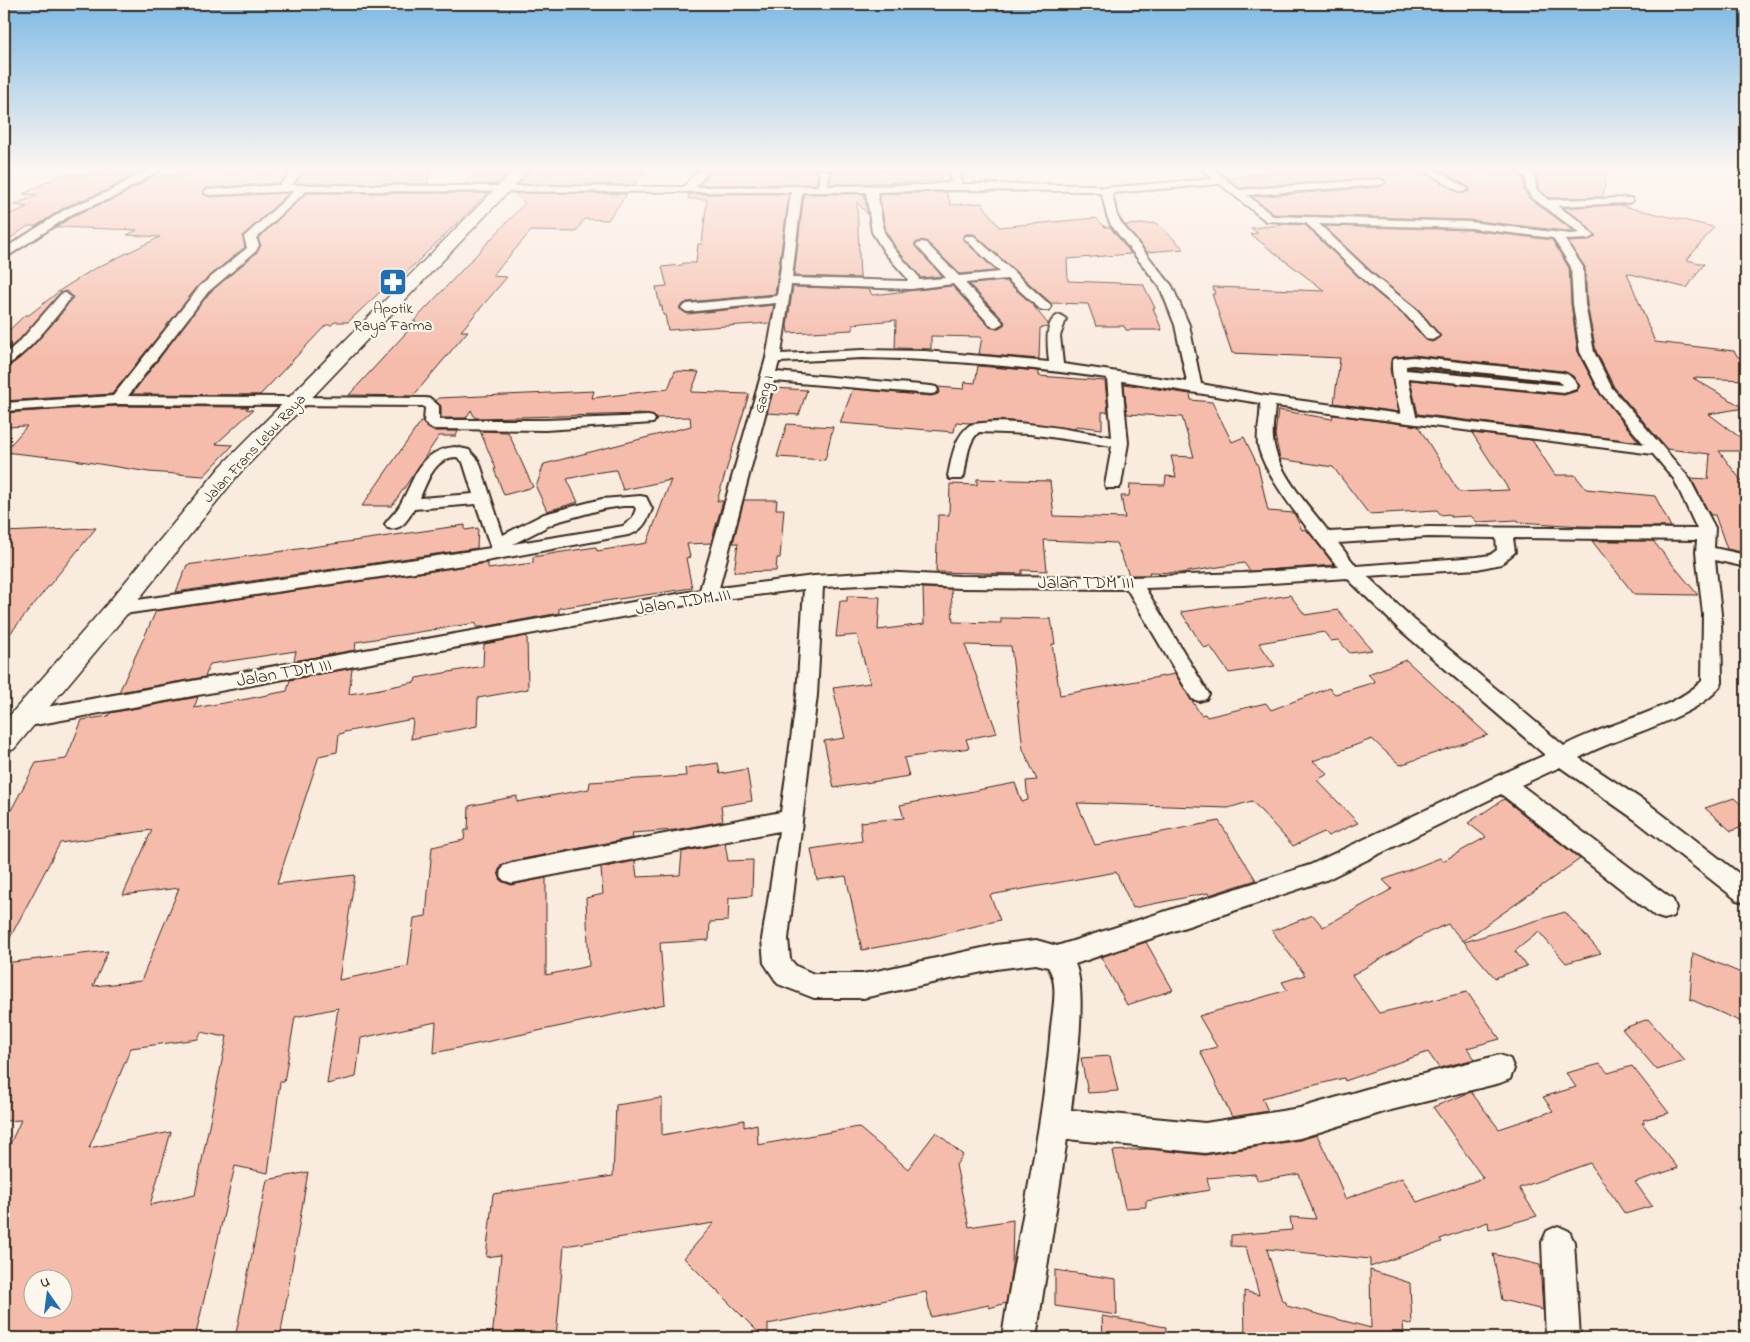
<svg xmlns="http://www.w3.org/2000/svg" width="1750" height="1342" font-family="'Indie Flower',sans-serif">
	<rect width="100%" height="100%" fill="#faebdf"/>
	<filter id="ink" filterUnits="userSpaceOnUse"><feTurbulence type="fractalNoise" baseFrequency=".02" numOctaves="2"/><feDisplacementMap in="SourceGraphic" scale="10" xChannelSelector="R" yChannelSelector="G"/><feConvolveMatrix kernelMatrix="1 2 1 2 8 2 1 2 1" color-interpolation-filters="sRGB"/></filter>
	<g filter="url(#ink)">
		<!-- building -->
		<path fill="#f5bcac" stroke="#3b2a1e" fill-rule="evenodd" d="M 184,170 L 290,170 L 279,183 L 206,188 L 203,191 L 204,195 L 210,197 L 289,193 L 243,236 L 245,247 L 199,285 L 112,394 L 4,401 L 4,368 L 12,364 L 31,348 L 60,315 L 73,297 L 66,291 L 60,293 L 20,339 L 4,353 L 4,335 L 25,315 L 29,315 L 62,289 L 92,270 L 160,237 L 127,235 L 137,230 L 56,227 L 75,215 L 119,197 L 155,175 L 181,175 Z
			M 306,170 L 430,170 L 427,184 L 295,183 Z
			M 478,170 L 511,170 L 497,184 L 464,184 Z
			M 531,170 L 645,170 L 634,185 L 518,184 Z
			M 711,170 L 814,170 L 818,175 L 816,184 L 699,185 Z
			M 831,170 L 938,171 L 942,181 L 830,184 Z
			M 1287,170 L 1421,170 L 1463,194 L 1469,191 L 1469,187 L 1440,170 L 1514,170 L 1524,179 L 1524,190 L 1530,199 L 1575,232 L 1470,220 L 1274,214 L 1252,197 L 1380,187 L 1387,181 L 1380,177 L 1240,188 L 1227,178 Z
			M 1532,170 L 1607,170 L 1603,197 L 1549,198 L 1538,188 L 1537,175 Z
			M 63,174 L 134,175 L 109,189 L 65,207 L 36,226 L 28,226 L 4,243 L 4,217 L 27,207 L 14,205 L 38,195 L 23,194 Z
			M 946,192 L 951,205 L 982,203 L 999,227 L 1096,218 L 1105,227 L 1110,227 L 1131,254 L 1067,259 L 1068,281 L 1143,284 L 1155,308 L 1153,308 L 1162,330 L 1126,330 L 1124,326 L 1096,326 L 1088,304 L 1051,303 L 974,234 L 966,234 L 962,238 L 996,271 L 960,274 L 927,242 L 922,240 L 915,243 L 915,246 L 942,276 L 920,278 L 896,248 L 886,231 L 879,194 Z
			M 307,193 L 488,193 L 386,292 L 380,292 L 348,322 L 335,322 L 331,325 L 326,325 L 260,395 L 132,394 L 209,293 L 257,252 L 261,246 L 258,238 Z
			M 515,193 L 627,194 L 608,220 L 584,219 L 576,232 L 531,231 L 492,276 L 507,277 L 461,331 L 468,331 L 413,396 L 349,395 L 416,322 L 413,322 L 525,203 Z
			M 689,194 L 789,194 L 775,294 L 687,302 L 679,307 L 687,314 L 774,305 L 770,323 L 668,330 L 665,315 L 663,315 L 662,306 L 660,306 L 656,287 L 667,286 L 662,267 L 682,265 L 683,263 L 696,263 L 698,244 L 702,244 L 707,199 L 688,199 Z
			M 804,194 L 864,194 L 868,215 L 857,202 L 860,278 L 794,276 Z
			M 1618,205 L 1714,227 L 1687,260 L 1704,264 L 1687,288 L 1627,273 L 1655,342 L 1734,351 L 1738,357 L 1746,358 L 1746,380 L 1693,378 L 1744,408 L 1709,414 L 1746,442 L 1746,451 L 1719,451 L 1746,487 L 1746,553 L 1727,549 L 1715,515 L 1711,515 L 1708,511 L 1691,478 L 1708,479 L 1710,454 L 1667,449 L 1614,387 L 1596,351 L 1587,304 L 1585,267 L 1568,242 L 1588,241 L 1596,236 L 1581,220 L 1563,208 Z
			M 1157,223 L 1184,249 L 1147,252 L 1125,225 Z
			M 1279,224 L 1305,225 L 1364,282 L 1406,317 L 1426,340 L 1432,342 L 1440,338 L 1440,335 L 1418,309 L 1374,274 L 1324,226 L 1470,230 L 1552,240 L 1569,268 L 1571,304 L 1578,353 L 1600,394 L 1639,442 L 1418,414 L 1410,380 L 1564,395 L 1577,391 L 1580,386 L 1573,376 L 1563,371 L 1413,355 L 1393,357 L 1390,369 L 1399,412 L 1334,403 L 1340,358 L 1232,353 L 1212,294 L 1215,294 L 1213,287 L 1325,291 L 1250,234 L 1258,233 L 1251,228 L 1282,225 Z
			M 1006,281 L 1031,303 L 1048,324 L 1047,327 L 1040,328 L 1039,359 L 979,354 L 982,337 L 931,336 L 931,349 L 895,348 L 896,320 L 853,324 L 853,330 L 788,333 L 787,325 L 793,287 L 869,289 L 872,295 L 952,286 L 990,327 L 997,329 L 1004,325 L 1005,322 L 969,284 Z
			M 978,366 L 1039,371 L 1039,376 L 1105,381 L 1108,412 L 1102,412 L 1102,429 L 1076,426 L 1075,429 L 1001,420 L 969,423 L 956,422 L 954,432 L 840,423 L 853,389 L 931,396 L 938,394 L 940,391 L 938,387 L 964,389 L 965,382 L 975,383 Z
			M 1413,367 L 1555,382 L 1408,368 Z
			M 675,371 L 699,372 L 691,392 L 749,394 L 717,501 L 723,501 L 711,543 L 687,544 L 690,557 L 686,558 L 692,588 L 559,608 L 559,613 L 484,627 L 476,627 L 476,623 L 356,642 L 355,650 L 294,661 L 296,651 L 210,664 L 205,677 L 119,692 L 156,611 L 488,563 L 488,569 L 533,563 L 533,557 L 562,552 L 596,547 L 597,551 L 647,543 L 671,480 L 623,490 L 616,470 L 593,473 L 567,479 L 578,502 L 547,511 L 536,487 L 544,464 L 691,426 L 690,417 L 656,418 L 653,415 L 648,414 L 475,418 L 471,410 L 466,418 L 441,418 L 441,406 L 436,401 L 438,398 L 594,391 L 592,398 L 668,389 Z
			M 1124,384 L 1190,394 L 1191,400 L 1212,402 L 1232,442 L 1244,437 L 1258,466 L 1268,511 L 1294,513 L 1302,530 L 1306,529 L 1334,565 L 1250,571 L 1244,563 L 1180,573 L 1149,572 L 1150,575 L 1129,575 L 1116,543 L 1044,540 L 1047,571 L 1022,570 L 1022,574 L 936,572 L 938,515 L 949,515 L 950,484 L 977,485 L 977,479 L 1050,481 L 1054,516 L 1125,518 L 1121,496 L 1129,496 L 1130,484 L 1165,485 L 1166,476 L 1176,477 L 1171,456 L 1194,457 L 1182,417 L 1127,414 Z
			M 774,388 L 807,390 L 799,415 L 767,413 Z
			M 117,406 L 249,407 L 246,409 L 253,410 L 216,444 L 233,445 L 204,476 L 149,472 L 68,459 L 4,452 L 27,426 L 4,427 L 4,413 Z
			M 1278,410 L 1332,419 L 1333,415 L 1418,426 L 1459,492 L 1509,490 L 1472,433 L 1532,440 L 1555,475 L 1575,475 L 1586,489 L 1655,496 L 1671,527 L 1581,526 L 1519,522 L 1518,520 L 1477,522 L 1471,516 L 1451,517 L 1449,514 L 1441,515 L 1437,510 L 1369,514 L 1333,467 L 1280,459 L 1275,435 Z
			M 422,420 L 428,428 L 433,431 L 458,431 L 456,436 L 439,436 L 392,506 L 362,506 Z
			M 787,424 L 833,427 L 825,460 L 777,457 Z
			M 480,431 L 508,432 L 533,487 L 504,495 L 494,469 L 496,469 Z
			M 744,500 L 777,500 L 776,509 L 784,509 L 780,558 L 777,558 L 776,571 L 734,572 L 738,543 L 733,543 Z
			M 465,525 L 465,530 L 478,528 L 477,548 L 176,592 L 187,565 Z
			M 96,528 L 4,641 L 4,532 Z
			M 1592,541 L 1653,541 L 1698,595 L 1634,594 Z
			M 923,588 L 951,589 L 953,622 L 1001,623 L 1001,618 L 1051,619 L 1055,644 L 1052,644 L 1060,695 L 1175,674 L 1201,715 L 1205,714 L 1207,717 L 1266,703 L 1271,710 L 1329,688 L 1335,694 L 1375,682 L 1368,674 L 1406,660 L 1488,735 L 1400,765 L 1372,739 L 1313,761 L 1328,774 L 1317,780 L 1358,823 L 1328,836 L 1324,832 L 1293,846 L 1252,801 L 1228,808 L 1077,803 L 1095,845 L 1219,821 L 1256,880 L 1209,895 L 1208,893 L 1133,908 L 1116,872 L 990,895 L 1000,920 L 923,939 L 862,950 L 846,876 L 817,880 L 811,849 L 862,841 L 860,822 L 904,818 L 900,805 L 1015,783 L 1022,802 L 1028,800 L 1026,781 L 1037,780 L 1023,749 L 1011,646 L 965,645 L 997,733 L 966,739 L 969,748 L 904,758 L 909,776 L 834,788 L 824,741 L 845,738 L 833,688 L 870,683 L 857,635 L 836,637 L 840,601 L 847,601 L 847,596 L 880,597 L 878,630 L 924,624 Z
			M 1290,595 L 1305,615 L 1338,610 L 1372,650 L 1350,653 L 1338,640 L 1331,641 L 1324,632 L 1259,643 L 1275,666 L 1229,673 L 1210,646 L 1204,648 L 1181,612 Z
			M 527,636 L 528,689 L 478,698 L 477,726 L 411,739 L 413,719 L 344,732 L 344,733 L 339,734 L 337,752 L 319,756 L 277,884 L 355,875 L 339,980 L 408,966 L 414,918 L 426,916 L 432,847 L 464,840 L 465,830 L 468,830 L 469,806 L 517,796 L 517,802 L 589,789 L 590,782 L 686,776 L 685,768 L 718,763 L 720,774 L 747,769 L 752,801 L 721,806 L 723,821 L 675,830 L 632,833 L 633,838 L 512,861 L 501,865 L 498,872 L 501,881 L 511,885 L 546,878 L 546,975 L 589,966 L 586,898 L 603,894 L 601,868 L 635,861 L 637,877 L 680,875 L 682,852 L 725,843 L 728,861 L 753,860 L 752,896 L 729,898 L 728,921 L 710,922 L 709,940 L 660,943 L 665,1004 L 434,1053 L 436,1022 L 361,1038 L 356,1077 L 327,1084 L 338,1008 L 295,1017 L 284,1082 L 280,1082 L 268,1173 L 235,1166 L 195,1338 L 167,1338 L 166,1331 L 133,1338 L 4,1338 L 4,1157 L 21,1120 L 4,1121 L 4,963 L 108,951 L 93,986 L 141,981 L 179,888 L 123,895 L 152,830 L 60,843 L 4,949 L 4,817 L 8,816 L 36,763 L 66,759 L 82,720 L 108,716 L 110,713 L 198,697 L 194,708 L 247,699 L 287,691 L 290,680 L 352,668 L 349,694 L 375,690 L 415,682 L 416,678 L 483,666 L 484,644 ZM 201,1032 L 220,1036 L 227,1036 L 195,1195 L 150,1205 L 171,1132 L 89,1148 L 131,1048 L 198,1039 ZM 32,1280 L 62,1280 L 62,1310 L 32,1310 Z
			M 1734,798 L 1746,809 L 1746,826 L 1731,831 L 1705,808 Z
			M 1504,799 L 1580,859 L 1463,941 L 1448,924 L 1429,932 L 1352,975 L 1379,1013 L 1467,992 L 1500,1039 L 1467,1048 L 1475,1059 L 1439,1068 L 1428,1052 L 1345,1081 L 1344,1078 L 1262,1098 L 1268,1111 L 1232,1117 L 1200,1051 L 1217,1047 L 1199,1016 L 1287,990 L 1282,982 L 1305,975 L 1272,931 L 1313,915 L 1323,927 L 1392,889 L 1383,880 L 1440,858 L 1443,861 L 1486,837 L 1468,823 Z
			M 1565,912 L 1601,953 L 1566,963 L 1539,932 L 1515,951 L 1527,966 L 1495,978 L 1464,942 Z
			M 1146,942 L 1173,990 L 1127,1005 L 1101,957 Z
			M 1693,953 L 1746,975 L 1746,1024 L 1690,999 Z
			M 1648,1019 L 1685,1061 L 1657,1070 L 1622,1029 Z
			M 1110,1056 L 1118,1091 L 1088,1093 L 1081,1058 Z
			M 1600,1064 L 1608,1073 L 1632,1066 L 1669,1113 L 1643,1120 L 1645,1122 L 1642,1123 L 1678,1168 L 1635,1182 L 1652,1206 L 1625,1214 L 1590,1163 L 1519,1188 L 1537,1216 L 1489,1230 L 1488,1222 L 1440,1239 L 1442,1242 L 1370,1267 L 1370,1259 L 1267,1249 L 1282,1301 L 1286,1302 L 1287,1306 L 1371,1328 L 1370,1270 L 1410,1283 L 1412,1325 L 1403,1322 L 1404,1338 L 1245,1338 L 1244,1291 L 1259,1295 L 1246,1247 L 1231,1246 L 1231,1235 L 1292,1230 L 1290,1217 L 1316,1219 L 1299,1174 L 1258,1181 L 1255,1174 L 1207,1178 L 1210,1190 L 1146,1201 L 1146,1207 L 1125,1208 L 1113,1151 L 1148,1149 L 1205,1155 L 1300,1140 L 1317,1135 L 1335,1172 L 1345,1199 L 1402,1178 L 1417,1202 L 1483,1178 L 1433,1107 L 1471,1092 L 1499,1129 L 1553,1111 L 1543,1097 L 1576,1087 L 1566,1073 Z
			M 662,1098 L 662,1135 L 744,1120 L 744,1127 L 757,1124 L 758,1145 L 858,1127 L 908,1169 L 936,1132 L 963,1155 L 956,1165 L 969,1227 L 1013,1220 L 1012,1265 L 1006,1303 L 989,1308 L 989,1305 L 931,1317 L 926,1292 L 768,1324 L 768,1338 L 764,1338 L 684,1258 L 714,1223 L 564,1246 L 556,1338 L 492,1338 L 501,1255 L 486,1257 L 493,1194 L 613,1176 L 616,1105 Z
			M 308,1172 L 280,1338 L 235,1338 L 267,1180 Z
			M 1493,1254 L 1540,1265 L 1543,1310 L 1502,1300 Z
			M 1055,1270 L 1116,1279 L 1117,1315 L 1055,1306 Z
			M 1102,1316 L 1166,1327 L 1165,1338 L 1103,1338 Z"/>
		<g fill="none" stroke-linecap="round" stroke-linejoin="round">
			<!-- minor casing -->
			<g stroke="#3b2a1e" stroke-width="4">
				<path id="minor" d="M 4,170 L 16,170 L 4,177 Z
					M 146,170 L 159,170 L 118,195 L 74,213 L 8,256 L 4,257 L 4,249 L 66,209 L 110,191 Z
					M 293,170 L 304,170 L 291,185 L 684,187 L 698,170 L 709,170 L 695,187 L 818,186 L 820,174 L 816,170 L 829,171 L 828,186 L 932,185 L 951,182 L 949,170 L 959,170 L 962,182 L 961,184 L 1092,185 L 1102,188 L 1213,179 L 1203,170 L 1215,170 L 1239,190 L 1380,179 L 1385,182 L 1380,185 L 1247,195 L 1273,216 L 1470,222 L 1570,234 L 1580,233 L 1531,197 L 1526,189 L 1526,178 L 1516,170 L 1528,170 L 1535,175 L 1536,189 L 1548,200 L 1631,198 L 1632,200 L 1631,202 L 1627,203 L 1557,206 L 1580,221 L 1594,236 L 1588,239 L 1565,240 L 1583,267 L 1585,304 L 1594,352 L 1612,388 L 1689,478 L 1715,528 L 1714,548 L 1746,555 L 1746,567 L 1715,560 L 1721,614 L 1722,683 C 1702,718 1616,736 1579,758 L 1650,805 L 1746,879 L 1746,903 L 1737,900 L 1634,819 L 1560,767 L 1521,785 L 1673,900 L 1676,908 L 1673,916 L 1664,919 L 1655,916 L 1501,794 L 1326,880 L 1075,964 C 1088,992 1075,1077 1071,1110 L 1205,1123 L 1300,1108 L 1387,1083 L 1500,1055 L 1510,1059 L 1514,1069 L 1510,1079 L 1500,1083 L 1387,1111 L 1300,1138 L 1205,1153 L 1067,1139 L 1036,1338 L 1002,1338 C 1017,1234 1043,1132 1051,1027 C 1053,1008 1059,983 1048,967 L 1036,964 L 996,969 L 863,998 L 814,998 L 778,984 L 764,963 L 762,939 L 779,831 L 512,883 L 503,880 L 500,873 L 503,866 L 512,863 L 781,812 L 797,695 L 804,589 L 708,601 L 24,727 L 17,724 L 14,719 L 17,714 L 24,711 L 700,590 L 766,358 L 776,303 L 687,312 L 681,308 L 687,304 L 777,296 L 791,192 L 306,191 L 256,238 L 259,245 L 256,251 L 208,292 L 128,396 L 426,398 L 431,399 L 439,406 L 439,420 L 545,420 L 648,416 L 653,417 L 655,420 L 653,423 L 545,430 L 434,429 L 429,427 L 424,422 L 425,408 L 423,406 L 117,404 L 4,411 L 4,403 L 113,396 L 200,286 L 247,248 L 244,237 L 246,235 L 294,191 L 210,195 L 206,194 L 205,192 L 206,190 L 280,185 ZM 1220,184 L 1266,221 L 1306,223 L 1365,281 L 1407,316 L 1427,339 L 1432,340 L 1439,336 L 1417,310 L 1373,275 L 1319,224 L 1470,228 L 1553,238 L 1571,267 L 1573,304 L 1580,352 L 1601,393 L 1644,444 L 1416,416 L 1408,378 L 1564,393 L 1576,389 L 1578,386 C 1574,380 1570,374 1563,373 L 1413,357 L 1393,359 C 1389,367 1398,402 1401,414 L 1266,396 L 1201,384 L 1189,325 L 1172,286 L 1122,224 L 1117,216 L 1112,193 ZM 947,190 L 1092,191 L 1102,194 L 1107,216 L 1111,225 L 1160,287 L 1175,325 L 1187,382 L 1063,364 L 1060,336 L 1066,319 L 1060,315 C 1043,319 1048,349 1049,362 L 925,351 L 862,350 L 781,354 L 791,285 L 911,289 L 953,284 L 991,326 L 996,327 L 1003,323 L 1001,320 L 965,283 L 1007,279 L 1041,310 L 1049,310 L 1051,307 L 1049,304 L 974,236 L 966,236 L 964,238 L 966,240 L 1000,272 L 959,276 L 926,243 L 922,242 L 916,245 L 946,278 L 919,280 L 918,276 L 894,249 L 884,232 L 877,192 ZM 802,192 L 866,192 L 872,232 L 885,253 L 908,279 L 907,281 L 792,278 ZM 862,358 C 944,359 1026,367 1107,378 L 1112,437 C 1075,431 1004,416 970,425 C 954,437 952,458 948,476 L 950,479 L 962,479 L 964,476 C 967,462 967,442 979,432 L 1030,434 L 1112,446 L 1105,485 L 1107,488 L 1119,488 L 1121,485 L 1128,443 L 1122,381 L 1260,403 C 1262,416 1256,431 1258,445 C 1265,480 1316,538 1338,567 L 1243,573 L 1133,577 L 960,576 L 880,572 L 814,576 L 719,588 L 774,381 L 931,394 L 936,393 L 938,390 L 936,387 L 931,386 L 776,372 L 779,362 ZM 1413,365 L 1559,381 L 1562,385 L 1406,370 L 1406,366 ZM 1275,406 L 1653,454 L 1674,479 L 1697,529 L 1428,527 L 1329,532 C 1311,509 1279,474 1274,445 C 1271,432 1274,419 1275,406 ZM 1428,537 L 1496,538 L 1497,550 L 1490,555 L 1477,557 L 1356,566 L 1338,543 ZM 1513,538 L 1697,540 L 1696,552 L 1703,614 L 1702,681 C 1669,713 1605,723 1564,746 L 1413,619 L 1367,576 L 1477,569 L 1501,564 L 1515,552 ZM 1347,578 L 1399,629 L 1545,755 L 1495,777 L 1310,865 L 1057,946 L 1036,940 L 996,945 L 863,974 L 814,974 L 796,966 L 790,959 L 788,939 L 817,695 L 823,587 L 880,584 L 960,588 L 1127,589 L 1192,699 L 1199,701 L 1206,699 L 1209,694 L 1145,588 L 1243,585 Z
					M 1423,170 L 1436,170 L 1468,189 L 1463,192 L 1459,191 Z
					M 65,293 L 71,297 C 60,313 21,362 4,366 L 4,355 L 21,340 L 61,294 Z
					M 455,447 L 469,450 L 479,461 L 503,535 L 544,514 L 602,499 L 640,496 L 646,497 L 652,509 C 647,521 642,532 628,535 L 470,564 L 117,615 L 110,613 L 108,609 L 110,605 L 117,603 L 491,548 L 476,504 L 414,509 C 408,519 402,531 388,528 L 385,524 C 390,517 396,512 400,505 C 415,479 419,450 455,447 ZM 457,457 L 463,462 L 473,494 L 420,498 C 427,481 435,457 457,457 ZM 623,506 L 634,506 L 636,509 L 632,519 L 623,526 L 513,544 L 556,522 L 603,509 Z
					M 1558,1226 L 1569,1231 L 1574,1242 L 1580,1338 L 1546,1338 L 1542,1242 L 1547,1231 Z"/>
			</g>
			<!-- primary casing -->
			<g stroke="#3b2a1e" stroke-width="3">
				<path id="primary" d="M 514,170 L 529,170 L 237,476 L 126,615 L 14,749 L 4,752 L 4,722 L 108,603 L 221,466 Z"/>
			</g>
			<!-- minor -->
			<use href="#minor" fill="#fbf7ec" fill-rule="evenodd"/>
			<!-- primary -->
			<use href="#primary" fill="#fbf7ec" fill-rule="evenodd"/>
		</g>
	</g>
	<!-- sky -->
	<linearGradient id="sky" x2="0" y2="1"><stop stop-color="#7ebae5"/><stop offset="0.47" stop-color="#fdf6f1"/><stop offset="1" stop-color="#fdf6f1" stop-opacity="0"/></linearGradient>
	<rect width="1750" height="358" fill="url(#sky)"/>
	<!-- icons -->
	<defs>
		<g id="pharmacy-square" transform="scale(1.4375)"><rect x="-9" y="-9" width="18" height="18" rx="4" fill="#1f6fb2" stroke="#fbf7ec"/><path d="M-2-6h4v4h4v4h-4v4h-4v-4h-4v-4h4Z" fill="#fff"/></g>
	</defs>
	<g fill-rule="evenodd">
		<use href="#pharmacy-square" x="393" y="282"/>
	</g>
	<g text-anchor="middle" stroke-width="4.5" stroke-linejoin="round" paint-order="stroke">
		<!-- far-poi labels -->
		<g font-size="15" fill="#3b2a1e" stroke="#fbf7ec">
			<text x="393" y="313">Apotik<tspan x="393" dy="17">Raya Farma</tspan></text>
		</g>
		<!-- far-street labels -->
		<g font-size="15" fill="#3b2a1e" stroke="#fbf7ec">
			<text transform="translate(763 394) rotate(-75)" y="5">Gang I</text>
			<text transform="translate(254 448) rotate(-47)" y="5">Jalan Frans Lebu Raya</text>
		</g>
		<!-- street labels -->
		<g font-size="18" fill="#3b2a1e" stroke="#fbf7ec">
			<text x="1086" y="588">Jalan TDM III</text>
			<text transform="translate(683 601) rotate(-9)" y="6">Jalan TDM III</text>
			<text transform="translate(284 672) rotate(-10)" y="6">Jalan TDM III</text>
		</g>
	</g>
	<!-- margin -->
	<rect width="1750" height="1342" fill="none" stroke="#fbf7ec" stroke-width="20"/>
	<rect x="10" y="10" width="1730" height="1322" fill="none" stroke="#3b2a1e" stroke-width="2" filter="url(#ink)"/>
	<!-- north arrow -->
	<g transform="translate(48 1294) rotate(346)"><circle r="24" fill="#fbf7ec" stroke="#aea59a"/>
	<path d="M0-4L9 19L0 12L-9 19Z" fill="#1f6fb2"/>
	<text y="-8" font-size="14" font-weight="bold" text-anchor="middle" fill="#3b2a1e">U</text>
	</g>
</svg>
